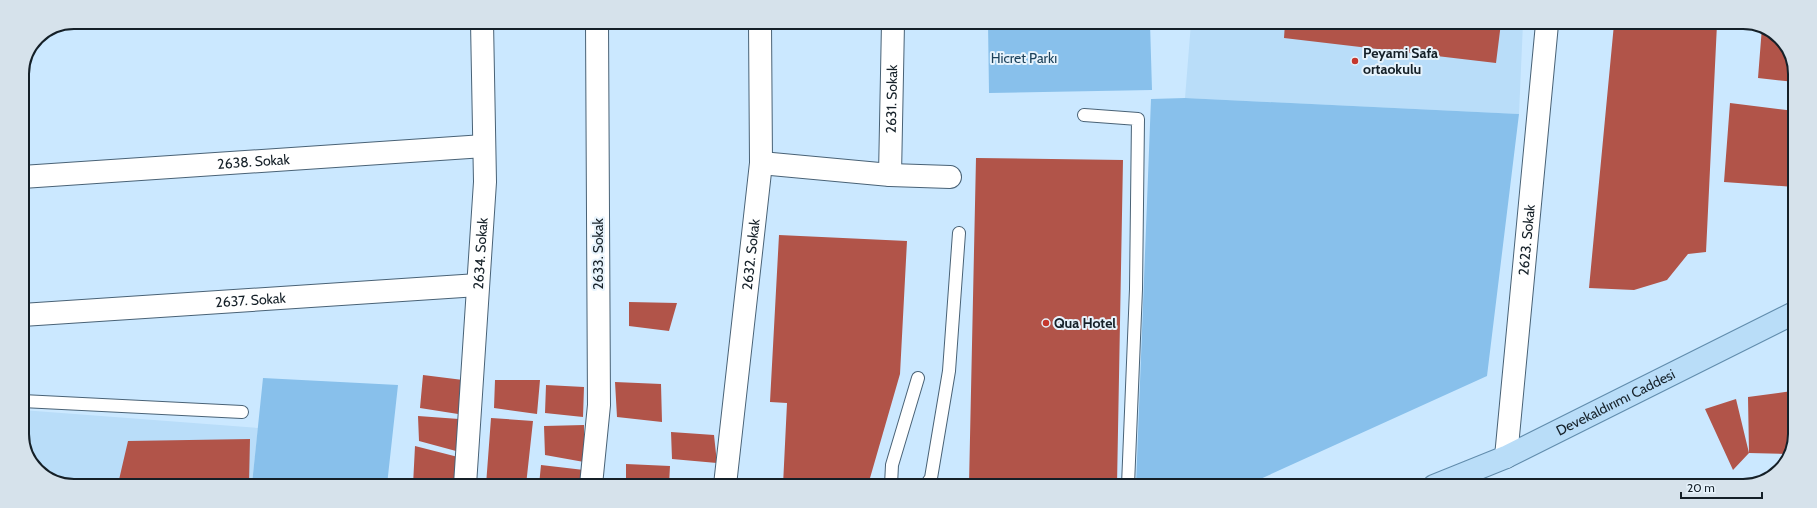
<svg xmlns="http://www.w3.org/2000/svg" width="1817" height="508" font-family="Cabin,sans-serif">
	<rect width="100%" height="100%" fill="#cbe8ff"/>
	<!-- built -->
	<path fill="#b9ddf9" d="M 1191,23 L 1523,23 L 1519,114 L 1185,98 Z
		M 22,410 L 258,428 L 252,484 L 61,484 L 35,468 L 22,438 Z"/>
	<!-- green -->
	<path fill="#88c0eb" d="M 988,23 L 1150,23 L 1152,90 L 989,93 Z
		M 1185,98 L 1519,114 L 1487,376 L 1247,485 L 1136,485 L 1151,99 Z
		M 263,378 L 398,385 L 387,485 L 252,484 Z"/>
	<!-- building -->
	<path fill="#b15449" d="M 1285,23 L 1501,23 L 1496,63 L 1284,38 Z
		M 1614,24 L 1717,24 L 1706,252 L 1688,254 L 1667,280 L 1634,290 L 1589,288 Z
		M 1762,27 L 1782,40 L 1795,70 L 1795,82 L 1758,78 Z
		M 1730,103 L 1795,111 L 1794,187 L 1724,182 Z
		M 976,158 L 1123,160 L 1117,485 L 969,485 Z
		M 779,235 L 907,241 L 900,374 L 868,485 L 783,485 L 787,403 L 770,402 Z
		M 629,302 L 677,303 L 669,331 L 629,326 Z
		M 1794,356 L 1793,447 L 1789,454 L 1749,453 L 1748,397 L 1792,391 L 1788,359 Z
		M 423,375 L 463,380 L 458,414 L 420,408 Z
		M 495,380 L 540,380 L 537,414 L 494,408 Z
		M 615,382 L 661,384 L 662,422 L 617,417 Z
		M 546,385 L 584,387 L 583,417 L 545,413 Z
		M 1736,399 L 1749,453 L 1733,470 L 1705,409 Z
		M 418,416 L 459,419 L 456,451 L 419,441 Z
		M 491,418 L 533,421 L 526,485 L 486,485 Z
		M 584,425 L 584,462 L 545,455 L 544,426 Z
		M 671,432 L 714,435 L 717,463 L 672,459 Z
		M 250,439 L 249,484 L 118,484 L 128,441 Z
		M 415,446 L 458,457 L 457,485 L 413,485 Z
		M 626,464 L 670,466 L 669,485 L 626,485 Z
		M 541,465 L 584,470 L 581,485 L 539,485 Z"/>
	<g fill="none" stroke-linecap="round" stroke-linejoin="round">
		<!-- service casing -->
		<g stroke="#496276" stroke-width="14">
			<path id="service" d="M 1084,115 L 1138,119 L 1136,289 L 1128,485
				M 22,401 L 242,412
				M 891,485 L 892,465 L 918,378
				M 926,485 L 931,478 L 949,371 L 959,233"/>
		</g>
		<!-- minor casing -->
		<g stroke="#496276" stroke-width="24">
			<g id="minor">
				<path d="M 761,163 L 890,175 L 950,177"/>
				<path id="s1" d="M 890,175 L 893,23"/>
				<path id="s2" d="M 22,177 L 484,146"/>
				<path id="s3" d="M 22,315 L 478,285"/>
				<path id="s4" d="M 1506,457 L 1547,24"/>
				<path id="s5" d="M 465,485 L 485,182 L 482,22"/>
				<path d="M 591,485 L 599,405 L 597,23"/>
				<path id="s6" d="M 725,485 L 761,163 L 760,23"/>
			</g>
		</g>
		<!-- primary casing -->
		<g stroke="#618cac" stroke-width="24">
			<g id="primary">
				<path id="s7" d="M 1434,486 L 1506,457 L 1794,313"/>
			</g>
		</g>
		<!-- service -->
		<use href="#service" stroke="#fff" stroke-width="12"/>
		<!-- minor -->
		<use href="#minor" stroke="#fff" stroke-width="22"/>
		<!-- primary -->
		<use href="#primary" stroke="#b9ddf8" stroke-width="22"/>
	</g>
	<!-- markers -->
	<g fill="#c5372d" stroke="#e7f3fc" stroke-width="1.5">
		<circle cx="1355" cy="61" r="4"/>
		<circle cx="1046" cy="323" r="4"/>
	</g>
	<g text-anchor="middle" stroke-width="4" stroke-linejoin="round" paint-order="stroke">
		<!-- poi labels -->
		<g font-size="14" font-weight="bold" fill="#152028" stroke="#e7f3fc" text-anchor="start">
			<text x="1363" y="58">Peyami Safa<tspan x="1363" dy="16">ortaokulu</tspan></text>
			<text x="1054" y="328">Qua Hotel</text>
		</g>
		<!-- park labels -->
		<g font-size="14" fill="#1d425b" stroke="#e7f3fc">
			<text x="1024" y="63">Hicret Parkı</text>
		</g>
		<!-- street labels -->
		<g font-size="14" fill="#152028" stroke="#e7f3fc">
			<text dy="5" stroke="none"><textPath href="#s1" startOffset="76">2631. Sokak</textPath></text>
			<text dy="5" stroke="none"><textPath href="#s2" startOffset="232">2638. Sokak</textPath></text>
			<text dy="5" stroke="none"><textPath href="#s4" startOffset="218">2623. Sokak</textPath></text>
			<text dy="5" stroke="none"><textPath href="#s5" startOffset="232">2634. Sokak</textPath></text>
			<text transform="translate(598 254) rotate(-90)" y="5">2633. Sokak</text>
			<text dy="5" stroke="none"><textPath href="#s6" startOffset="232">2632. Sokak</textPath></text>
			<text dy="5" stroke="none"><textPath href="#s3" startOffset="229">2637. Sokak</textPath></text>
			<text dy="5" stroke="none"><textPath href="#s7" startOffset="200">Devekaldırımı Caddesi</textPath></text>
		</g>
	</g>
	<!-- crop -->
	<path d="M0 0H1817V508H0ZM74 29H1743A45 45 0 0 1 1788 74V434A45 45 0 0 1 1743 479H74A45 45 0 0 1 29 434V74A45 45 0 0 1 74 29Z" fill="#d6e2eb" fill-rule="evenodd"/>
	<path fill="none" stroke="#152028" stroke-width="2" d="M74 29H1743A45 45 0 0 1 1788 74V434A45 45 0 0 1 1743 479H74A45 45 0 0 1 29 434V74A45 45 0 0 1 74 29Z"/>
	<!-- scale -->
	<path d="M1681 492v6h81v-6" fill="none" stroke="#152028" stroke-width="2"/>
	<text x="1687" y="492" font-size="12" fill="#152028" stroke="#e7f3fc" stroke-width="3" paint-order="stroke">20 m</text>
</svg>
